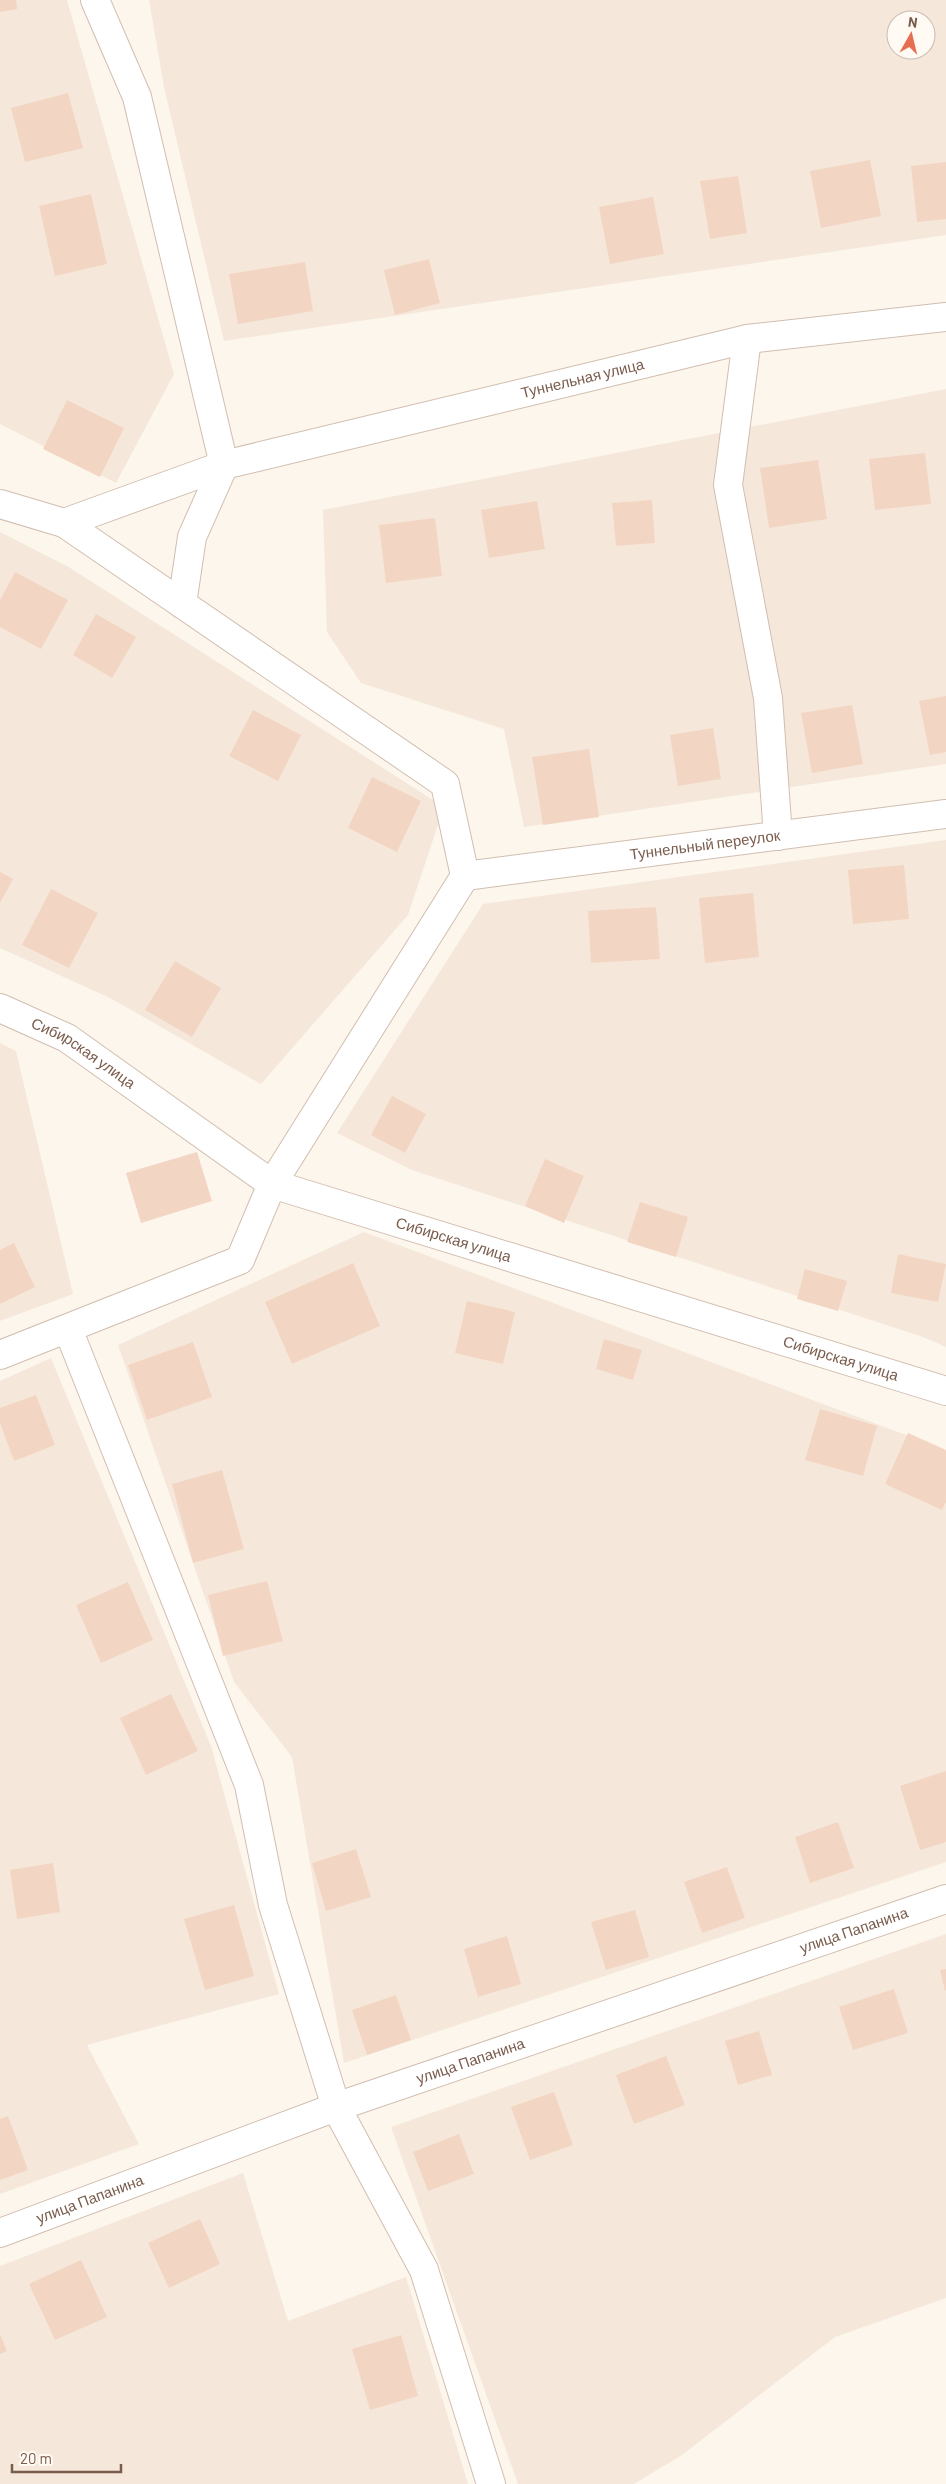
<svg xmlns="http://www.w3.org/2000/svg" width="946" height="2484" font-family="Barlow,sans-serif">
	<rect width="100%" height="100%" fill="#fdf6ec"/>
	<!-- residential -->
	<path fill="#f5e8da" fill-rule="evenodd" d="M 0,0 L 67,0 L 174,374 L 116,483 L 0,424 Z
		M 149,0 L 946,0 L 946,235 L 224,341 L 164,87 ZM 896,20 L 926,20 L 926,50 L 896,50 Z
		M 946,389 L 946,764 L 524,827 L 504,729 L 361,683 L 327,632 L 323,510 Z
		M 0,532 L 67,566 L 444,807 L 408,915 L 261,1084 L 112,999 L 0,948 Z
		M 946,840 L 946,1347 L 923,1337 L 412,1170 L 337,1133 L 483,904 Z
		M 0,1043 L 16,1051 L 73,1294 L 0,1321 Z
		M 364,1232 L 946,1450 L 946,1862 L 344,2063 L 292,1757 L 234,1682 L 118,1345 Z
		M 51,1358 L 211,1746 L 279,1994 L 87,2045 L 139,2144 L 0,2194 L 0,1381 Z
		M 946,1934 L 946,2298 L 835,2337 L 682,2455 L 634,2484 L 518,2484 L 391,2127 Z
		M 243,2173 L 288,2321 L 406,2277 L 468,2484 L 0,2484 L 0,2266 Z"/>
	<!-- building -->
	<path fill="#f3d5c3" d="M 0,0 L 16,0 L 17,9 L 0,12 Z
		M 68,93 L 83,148 L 25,162 L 11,108 Z
		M 870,160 L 881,216 L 821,228 L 810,171 Z
		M 946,162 L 946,219 L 917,222 L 911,166 Z
		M 738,176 L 747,233 L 710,239 L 700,181 Z
		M 91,194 L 107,264 L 55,276 L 39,206 Z
		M 653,197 L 664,254 L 610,264 L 599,207 Z
		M 429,259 L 440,303 L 395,315 L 384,270 Z
		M 305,262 L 313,311 L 238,324 L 229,274 Z
		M 67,400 L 124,428 L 100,477 L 43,449 Z
		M 925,453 L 931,504 L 875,510 L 869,459 Z
		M 818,460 L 827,519 L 769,528 L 760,468 Z
		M 652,500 L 655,543 L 616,546 L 612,503 Z
		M 537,501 L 545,549 L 489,558 L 481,510 Z
		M 435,518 L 442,576 L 386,583 L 379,525 Z
		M 15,572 L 68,600 L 41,649 L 0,627 L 0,600 Z
		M 96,614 L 136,637 L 112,678 L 73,655 Z
		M 946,696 L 946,752 L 930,755 L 919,701 Z
		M 852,705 L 863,764 L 812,773 L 801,713 Z
		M 253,710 L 301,735 L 278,781 L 229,756 Z
		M 713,728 L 721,779 L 678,786 L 670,735 Z
		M 589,749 L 599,817 L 543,825 L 532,757 Z
		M 372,777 L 421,801 L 397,852 L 348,828 Z
		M 904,865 L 909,919 L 853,924 L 848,870 Z
		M 0,872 L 13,879 L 0,903 Z
		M 51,889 L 98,913 L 69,968 L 22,945 Z
		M 753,893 L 759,957 L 705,963 L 699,898 Z
		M 656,907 L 660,959 L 591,963 L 588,911 Z
		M 175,961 L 221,988 L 192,1037 L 145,1010 Z
		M 392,1096 L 426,1114 L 405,1153 L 371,1135 Z
		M 197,1152 L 212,1201 L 141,1223 L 126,1173 Z
		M 545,1159 L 584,1176 L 564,1223 L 525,1206 Z
		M 640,1202 L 688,1217 L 676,1257 L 627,1242 Z
		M 14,1243 L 35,1287 L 0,1304 L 0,1250 Z
		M 898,1254 L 946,1264 L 938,1302 L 891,1293 Z
		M 353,1263 L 380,1326 L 292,1364 L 265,1302 Z
		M 805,1269 L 847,1281 L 838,1311 L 797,1299 Z
		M 467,1301 L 515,1312 L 503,1364 L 455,1353 Z
		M 604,1339 L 642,1350 L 633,1380 L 596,1369 Z
		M 193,1342 L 212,1397 L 147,1420 L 128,1365 Z
		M 36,1395 L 55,1445 L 14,1461 L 0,1423 L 0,1408 Z
		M 820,1409 L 877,1426 L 863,1476 L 805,1460 Z
		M 908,1433 L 946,1450 L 946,1502 L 942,1510 L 885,1484 Z
		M 222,1470 L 244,1549 L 193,1563 L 172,1484 Z
		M 267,1581 L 283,1641 L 223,1656 L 208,1595 Z
		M 128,1582 L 153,1640 L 101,1663 L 76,1605 Z
		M 171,1694 L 198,1751 L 146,1775 L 120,1718 Z
		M 946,1771 L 946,1842 L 920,1850 L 900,1786 Z
		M 838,1822 L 854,1868 L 810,1883 L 795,1837 Z
		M 356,1849 L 371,1897 L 326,1911 L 312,1863 Z
		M 53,1863 L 60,1912 L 17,1919 L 10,1870 Z
		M 727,1867 L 745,1918 L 702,1933 L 684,1882 Z
		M 234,1905 L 254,1976 L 205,1990 L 184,1919 Z
		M 635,1910 L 649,1957 L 606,1970 L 591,1922 Z
		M 507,1936 L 521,1984 L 478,1997 L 464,1949 Z
		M 946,1969 L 946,1990 L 945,1991 L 940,1970 Z
		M 894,1989 L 908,2033 L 853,2050 L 839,2007 Z
		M 396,1995 L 411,2040 L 367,2055 L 352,2010 Z
		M 759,2031 L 772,2075 L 738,2085 L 725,2041 Z
		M 666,2056 L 685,2105 L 634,2124 L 616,2075 Z
		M 554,2092 L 573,2145 L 530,2160 L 511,2107 Z
		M 8,2116 L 28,2170 L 0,2180 L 0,2119 Z
		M 459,2134 L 474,2174 L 428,2191 L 413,2152 Z
		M 200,2219 L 220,2264 L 169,2288 L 148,2243 Z
		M 81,2260 L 107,2317 L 55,2340 L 29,2284 Z
		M 0,2334 L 7,2351 L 0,2354 Z
		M 401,2335 L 418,2396 L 370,2410 L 352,2349 Z"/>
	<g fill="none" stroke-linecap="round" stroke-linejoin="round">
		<!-- minor casing -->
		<g stroke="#d1beb0" stroke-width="30">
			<g id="minor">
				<path d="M 95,0 L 137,97 L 224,465 L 192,537 L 182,604"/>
				<path d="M 747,339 L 728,485 L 768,698 L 778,836"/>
				<path d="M 0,504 L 64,523"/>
				<path id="s1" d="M 465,876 L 946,814"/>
				<path id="s2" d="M 0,1008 L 67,1038 L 272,1184 L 946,1391"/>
				<path d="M 68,1329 L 249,1785 L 273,1905 L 336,2107 L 424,2270 L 491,2484"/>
				<path id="s3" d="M 0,1355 L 240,1260 L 272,1184 L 465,876 L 445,784 L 64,523 L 224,465 L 747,339 L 946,317"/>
				<path id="s4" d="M 0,2233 L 336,2107 L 946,1899"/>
			</g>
		</g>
		<!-- minor -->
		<use href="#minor" stroke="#fff" stroke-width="28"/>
	</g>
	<g text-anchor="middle" stroke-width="4.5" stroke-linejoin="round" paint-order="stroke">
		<!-- street labels -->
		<g font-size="15" fill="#7a5c4d" stroke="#fffaf3">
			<text dy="5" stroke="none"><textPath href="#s3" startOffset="1799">Туннельная улица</textPath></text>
			<text dy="5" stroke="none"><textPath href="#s1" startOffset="242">Туннельный переулок</textPath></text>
			<text dy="5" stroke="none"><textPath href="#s2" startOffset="95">Сибирская улица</textPath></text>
			<text dy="5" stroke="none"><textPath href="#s2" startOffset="515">Сибирская улица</textPath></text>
			<text dy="5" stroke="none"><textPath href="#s2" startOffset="920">Сибирская улица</textPath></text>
			<text dy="5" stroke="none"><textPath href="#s4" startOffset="906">улица Папанина</textPath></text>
			<text dy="5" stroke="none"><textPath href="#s4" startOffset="501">улица Папанина</textPath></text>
			<text dy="5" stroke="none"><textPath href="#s4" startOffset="96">улица Папанина</textPath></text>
		</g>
	</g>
	<!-- north arrow -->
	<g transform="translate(911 35) rotate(8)"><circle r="24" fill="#fffaf3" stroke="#cabbb1"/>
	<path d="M0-4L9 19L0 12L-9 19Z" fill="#e76f51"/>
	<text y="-8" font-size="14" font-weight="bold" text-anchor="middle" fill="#7a5c4d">N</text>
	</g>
	<!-- scale -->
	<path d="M12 2464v8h109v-8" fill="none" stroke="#7a5c4d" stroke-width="2.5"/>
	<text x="20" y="2464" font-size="15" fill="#7a5c4d" stroke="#fffaf3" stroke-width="4" paint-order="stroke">20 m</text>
</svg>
